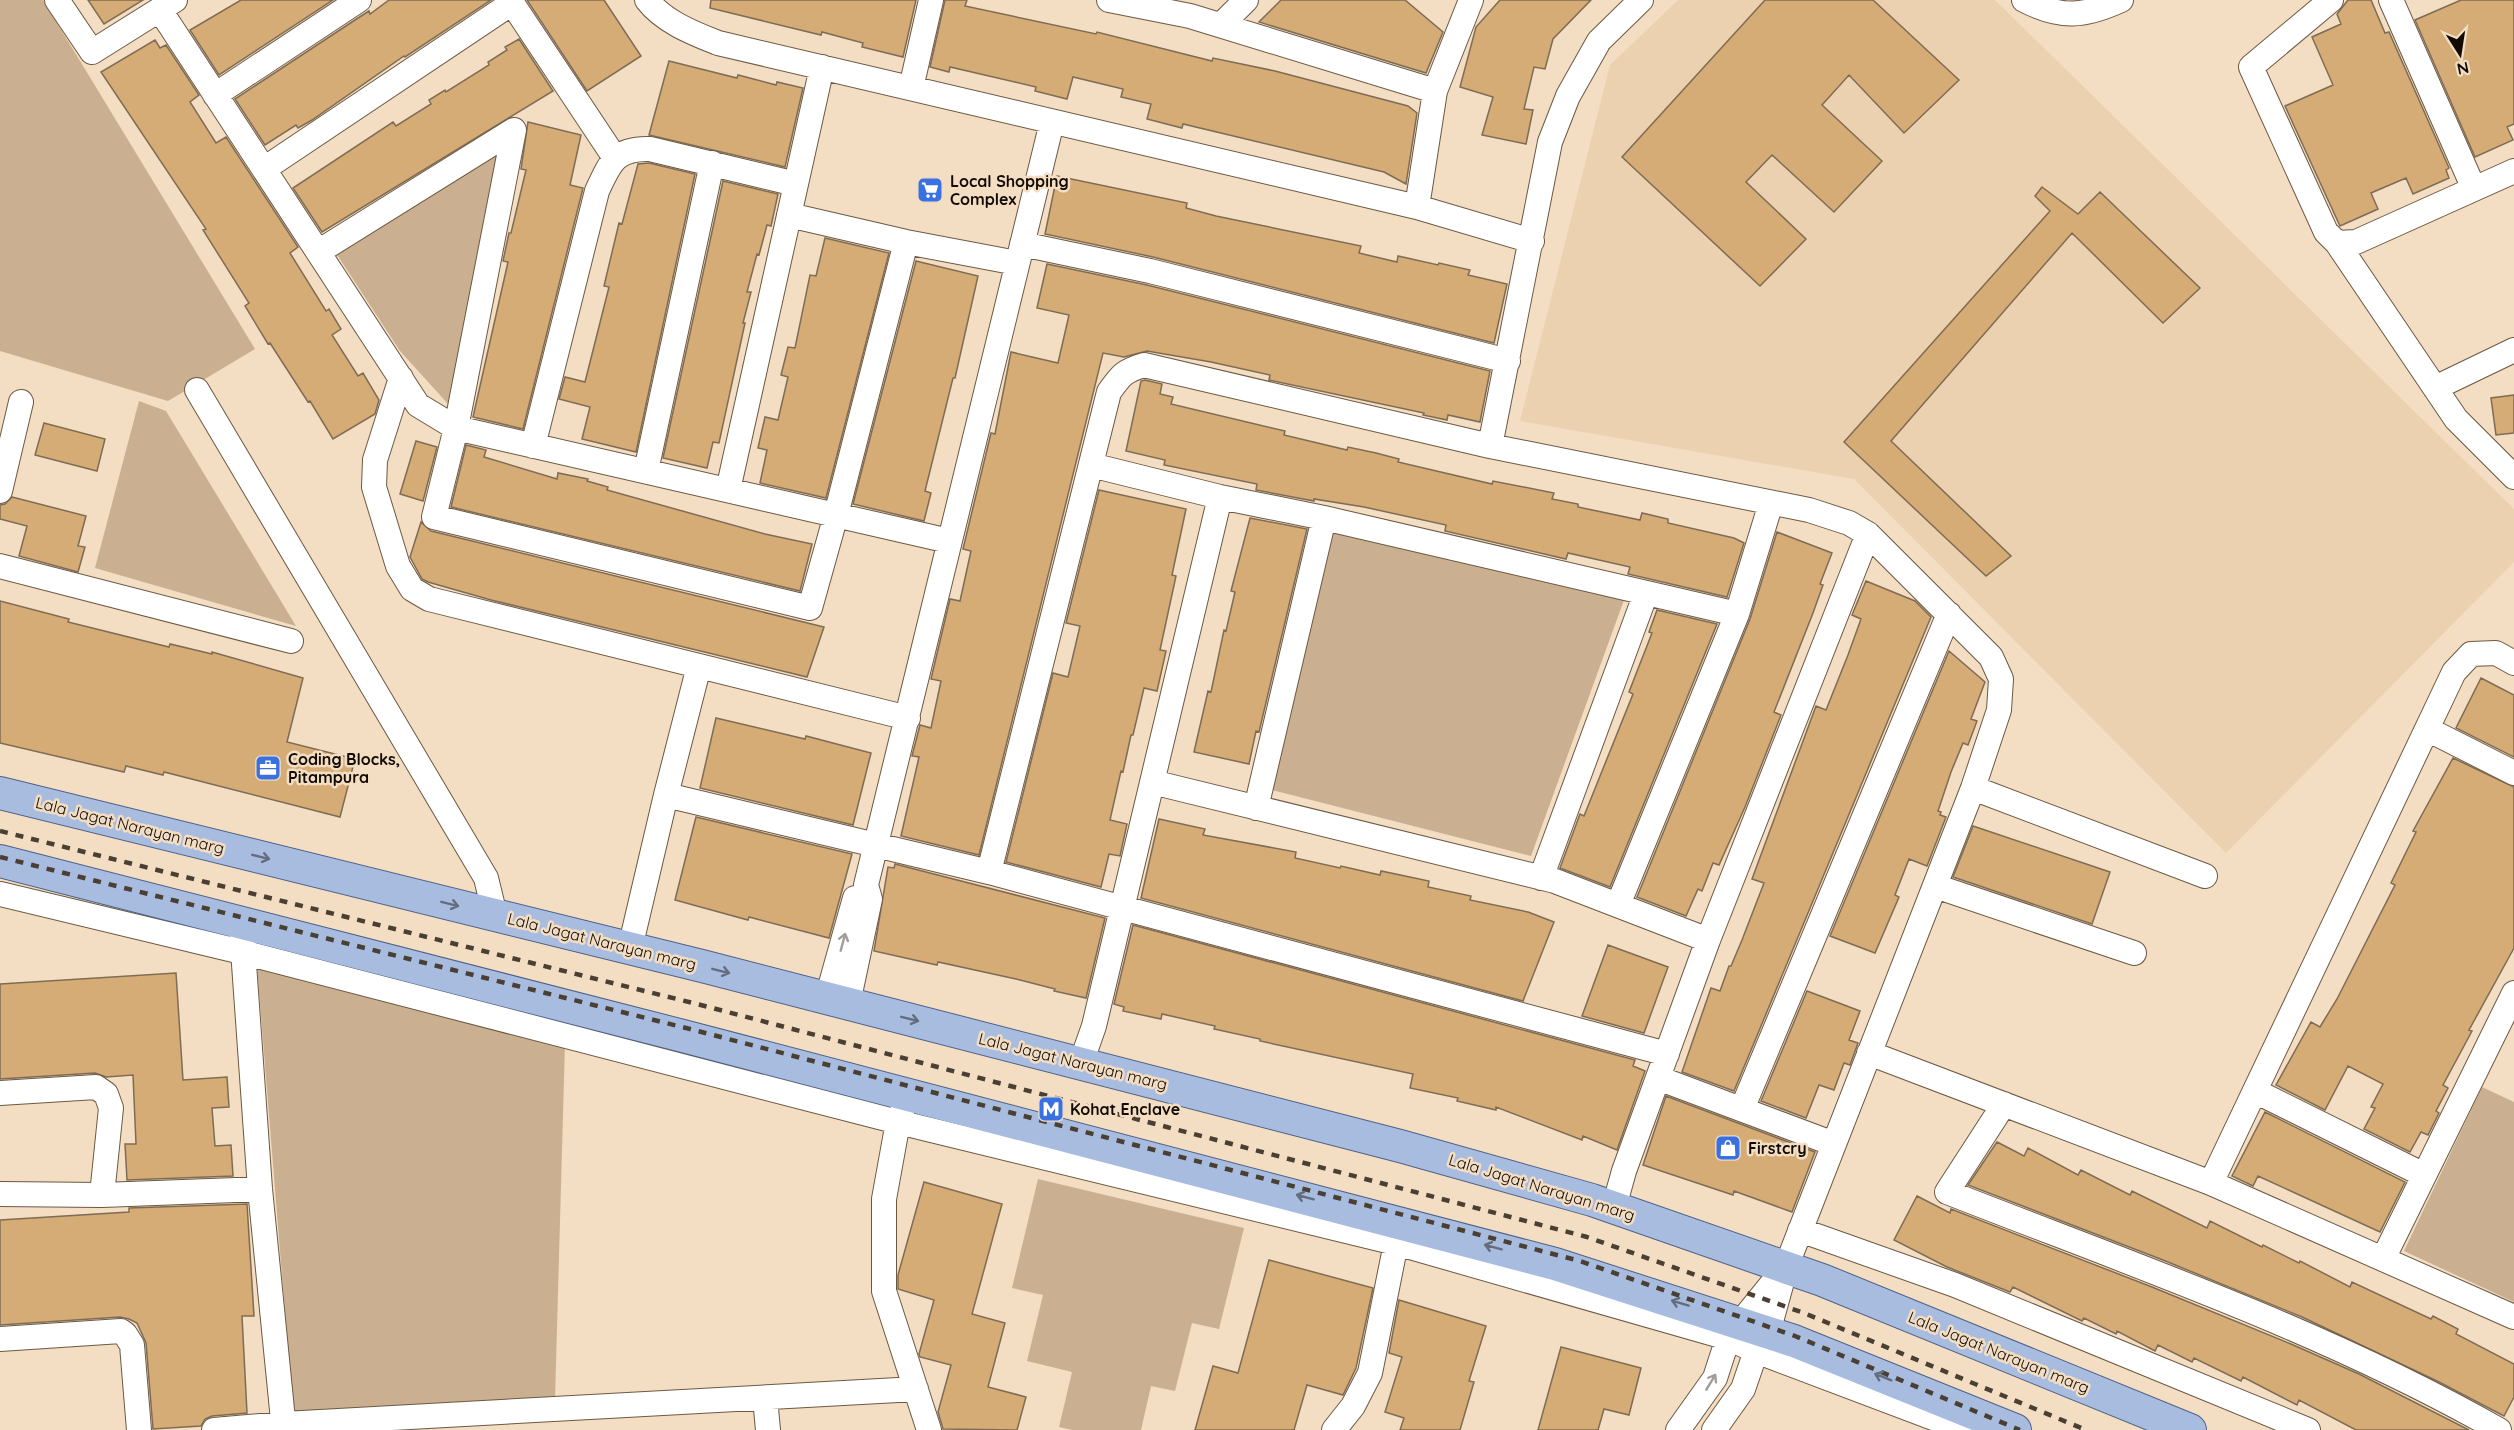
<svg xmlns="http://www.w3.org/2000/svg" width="2514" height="1430" font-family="Quicksand,sans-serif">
	<rect width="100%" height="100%" fill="#f3ddc3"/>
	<!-- built -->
	<path fill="#ecd1b0" d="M 1678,0 L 1995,0 L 2514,509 L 2514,562 L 2226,853 L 1854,479 L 1520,421 L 1610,65 Z"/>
	<!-- green -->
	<path fill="#cab091" d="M 0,0 L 43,0 L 255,349 L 168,401 L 0,351 Z
		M 514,130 L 449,405 L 400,351 L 330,244 Z
		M 139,401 L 166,411 L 296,626 L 95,568 Z
		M 1316,517 L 1628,589 L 1531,856 L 1252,785 Z
		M 257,966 L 565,1043 L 555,1399 L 293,1412 Z
		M 2482,1087 L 2514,1102 L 2514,1302 L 2404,1251 Z
		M 1038,1179 L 1244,1228 L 1219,1329 L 1192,1323 L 1175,1391 L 1151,1386 L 1141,1430 L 1072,1430 L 1059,1427 L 1072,1372 L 1027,1361 L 1043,1295 L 1012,1288 Z"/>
	<!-- building -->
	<path fill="#d5ab76" stroke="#7f6c54" stroke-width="1.5" d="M 88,0 L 143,0 L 104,24 Z
		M 241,0 L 333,0 L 219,75 L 190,30 Z
		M 389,0 L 491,0 L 405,57 L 404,56 L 312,120 L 298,128 L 296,125 L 265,145 L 235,99 L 355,20 L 369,11 L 370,14 Z
		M 527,0 L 604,0 L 641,56 L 587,91 Z
		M 711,0 L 916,0 L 903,57 L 862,47 L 863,43 L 822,32 L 821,35 L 710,8 Z
		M 945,0 L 967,0 L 965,6 L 1096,34 L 1097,32 L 1212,61 L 1213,58 L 1275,71 L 1408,106 L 1417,113 L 1406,184 L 1384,172 L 1183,124 L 1182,128 L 1147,119 L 1151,104 L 1121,97 L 1123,89 L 1073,77 L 1067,99 L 1035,91 L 1036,87 L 950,67 L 949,72 L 930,67 Z
		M 1281,0 L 1405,0 L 1443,32 L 1426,73 L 1259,22 Z
		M 1500,0 L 1591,0 L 1553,39 L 1545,69 L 1534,67 L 1524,109 L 1533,110 L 1526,144 L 1482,135 L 1493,97 L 1460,87 L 1476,27 Z
		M 1765,0 L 1873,0 L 1959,80 L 1904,133 L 1849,75 L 1822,105 L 1882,161 L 1834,212 L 1772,155 L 1746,182 L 1806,239 L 1760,286 L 1622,157 Z
		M 2348,0 L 2371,0 L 2385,33 L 2389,32 L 2449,168 L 2446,170 L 2449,178 L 2413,194 L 2406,178 L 2371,193 L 2378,209 L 2340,226 L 2285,106 L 2333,85 L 2312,37 L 2341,24 L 2337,14 Z
		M 2461,0 L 2514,0 L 2514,124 L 2507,127 L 2513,140 L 2475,157 L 2415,20 Z
		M 519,39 L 553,91 L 322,232 L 293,188 L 393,122 L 396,126 L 431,104 L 429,100 L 445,90 L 446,92 L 489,65 L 488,62 L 507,50 L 505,47 Z
		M 155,40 L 160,48 L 166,45 L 199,95 L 190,102 L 216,143 L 226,137 L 298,247 L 290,253 L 326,311 L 329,309 L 341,329 L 332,335 L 358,376 L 363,373 L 379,400 L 375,414 L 333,439 L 310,401 L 308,402 L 270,343 L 268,344 L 245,306 L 249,303 L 203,230 L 206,229 L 101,72 Z
		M 669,61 L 737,78 L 738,75 L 776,85 L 777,82 L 803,88 L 785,167 L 649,135 Z
		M 528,122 L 581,135 L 570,185 L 583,188 L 523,429 L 473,417 L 508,262 L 503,261 L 509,233 L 511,233 L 526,170 L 521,169 Z
		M 649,163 L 695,174 L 636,452 L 582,439 L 590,407 L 559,399 L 565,377 L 585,382 L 609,287 L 604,286 L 619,223 L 622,224 L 638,164 Z
		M 1057,176 L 1187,203 L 1186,208 L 1216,216 L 1361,246 L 1359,253 L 1397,262 L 1398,256 L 1438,265 L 1439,263 L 1470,270 L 1468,275 L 1507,284 L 1494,343 L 1153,257 L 1045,234 Z
		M 723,181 L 778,194 L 771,226 L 767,225 L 759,255 L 757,254 L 747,292 L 751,292 L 743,323 L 745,323 L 719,443 L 713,442 L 707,468 L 663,458 Z
		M 2042,187 L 2078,214 L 2100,192 L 2200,288 L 2163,323 L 2072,233 L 1891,441 L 2011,556 L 1986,576 L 1844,442 L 2050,211 L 2035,196 Z
		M 825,238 L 889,253 L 826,498 L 760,483 L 767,450 L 758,448 L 765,417 L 778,420 L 788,377 L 781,375 L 788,347 L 795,348 L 810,275 L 816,276 Z
		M 916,261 L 978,276 L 955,378 L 953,378 L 925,491 L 931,493 L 924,521 L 853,504 Z
		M 1047,264 L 1147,285 L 1490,371 L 1480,422 L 1448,415 L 1447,420 L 1423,415 L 1424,413 L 1269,380 L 1270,375 L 1211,362 L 1147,351 L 1124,357 L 1103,353 L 979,855 L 901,836 L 919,757 L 912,756 L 920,725 L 931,728 L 941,681 L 931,679 L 950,599 L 960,601 L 971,551 L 963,549 L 991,433 L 995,434 L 1011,352 L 1058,363 L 1069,315 L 1037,308 Z
		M 1145,380 L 1162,384 L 1160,394 L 1173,397 L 1171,404 L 1285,431 L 1284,435 L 1347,450 L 1348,447 L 1376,453 L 1399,459 L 1398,462 L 1492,484 L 1493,481 L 1554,493 L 1552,499 L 1578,504 L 1578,507 L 1640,520 L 1642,513 L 1668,519 L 1668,523 L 1734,538 L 1744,543 L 1727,597 L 1628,574 L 1630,567 L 1568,553 L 1566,559 L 1445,531 L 1446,525 L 1364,507 L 1314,499 L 1314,501 L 1256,490 L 1257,484 L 1164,465 L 1165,460 L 1126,451 L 1141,381 Z
		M 2514,395 L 2514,433 L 2496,435 L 2491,398 Z
		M 44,423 L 105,439 L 97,471 L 35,455 Z
		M 416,441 L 437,447 L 423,501 L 400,494 Z
		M 466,445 L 486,450 L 484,457 L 557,479 L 558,473 L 588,479 L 587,481 L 608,487 L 607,490 L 765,534 L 812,544 L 800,591 L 451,507 Z
		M 1099,490 L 1186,509 L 1172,575 L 1176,576 L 1160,650 L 1166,651 L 1157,691 L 1144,688 L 1133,735 L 1131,735 L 1123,772 L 1121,771 L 1110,820 L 1127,824 L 1120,856 L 1109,854 L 1101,887 L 1006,862 L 1053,673 L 1068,677 L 1080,626 L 1066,623 Z
		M 12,497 L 86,516 L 78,546 L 85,547 L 78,572 L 19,556 L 27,526 L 0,519 L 0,505 L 5,504 Z
		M 1250,518 L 1307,529 L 1259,732 L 1256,731 L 1249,764 L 1194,752 L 1208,691 L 1211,692 L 1224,630 L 1226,631 L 1235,592 L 1231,591 Z
		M 421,522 L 431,531 L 824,627 L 807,677 L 491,600 L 428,582 L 422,579 L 410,557 Z
		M 1777,532 L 1832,553 L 1820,584 L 1823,585 L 1813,613 L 1774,712 L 1781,715 L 1745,807 L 1719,865 L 1713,863 L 1702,891 L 1698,889 L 1686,916 L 1637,897 L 1750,619 Z
		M 1866,581 L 1915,601 L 1931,617 L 1734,1091 L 1682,1072 L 1711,988 L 1720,991 L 1729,966 L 1731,966 L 1742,940 L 1764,883 L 1752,879 L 1816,706 L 1826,710 L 1848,655 L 1861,619 L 1852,615 Z
		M 0,601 L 69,619 L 68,622 L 169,647 L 170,644 L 212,654 L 212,652 L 303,678 L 287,742 L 355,759 L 340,817 L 164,772 L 163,775 L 126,766 L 124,772 L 0,743 Z
		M 1657,610 L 1717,624 L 1610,887 L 1560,868 L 1580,814 L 1584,816 L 1633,694 L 1629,692 L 1652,633 L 1649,632 Z
		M 1949,651 L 1985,682 L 1971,719 L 1977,721 L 1968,745 L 1963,743 L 1951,772 L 1938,811 L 1941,812 L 1940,815 L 1946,817 L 1927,866 L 1909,859 L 1895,895 L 1899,897 L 1875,953 L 1830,936 Z
		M 2481,678 L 2514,695 L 2514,757 L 2456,728 Z
		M 716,718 L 805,739 L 806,736 L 871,753 L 853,825 L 700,788 Z
		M 2453,758 L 2514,787 L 2514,948 L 2469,1030 L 2472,1031 L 2443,1085 L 2448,1088 L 2436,1111 L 2439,1113 L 2428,1135 L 2421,1132 L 2410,1152 L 2364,1129 L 2375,1108 L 2371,1107 L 2383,1084 L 2348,1066 L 2325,1110 L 2276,1085 L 2311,1022 L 2320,1027 L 2337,999 L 2395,885 L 2391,883 L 2416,832 L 2413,831 Z
		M 696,817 L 852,854 L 829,938 L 749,917 L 748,920 L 675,900 Z
		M 1159,819 L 1205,829 L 1203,835 L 1296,852 L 1295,858 L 1340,868 L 1341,866 L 1380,875 L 1381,871 L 1429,881 L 1428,887 L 1471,896 L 1470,900 L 1528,912 L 1554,922 L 1523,1001 L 1141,898 Z
		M 1973,826 L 2110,872 L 2092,924 L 1953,877 Z
		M 895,864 L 1105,918 L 1086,998 L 1054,991 L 1055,989 L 1016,979 L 938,962 L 937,965 L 874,951 L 888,867 L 894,868 Z
		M 1133,925 L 1635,1060 L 1633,1066 L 1645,1071 L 1617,1150 L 1583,1136 L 1582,1140 L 1496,1107 L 1496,1110 L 1457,1101 L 1458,1098 L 1410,1088 L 1413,1074 L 1260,1041 L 1260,1039 L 1214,1029 L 1215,1026 L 1162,1014 L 1161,1019 L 1123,1011 L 1124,1007 L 1114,1004 Z
		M 1608,945 L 1668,967 L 1644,1033 L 1582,1016 Z
		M 176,973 L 183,1080 L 227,1077 L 229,1107 L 212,1108 L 215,1146 L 231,1145 L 233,1176 L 127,1180 L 125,1144 L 136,1144 L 133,1075 L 106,1077 L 95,1073 L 0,1079 L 0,984 Z
		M 1807,991 L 1860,1011 L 1849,1040 L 1858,1043 L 1850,1065 L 1844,1063 L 1834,1090 L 1819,1085 L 1806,1118 L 1761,1101 Z
		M 1666,1096 L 1815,1152 L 1792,1212 L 1734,1191 L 1733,1195 L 1643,1165 Z
		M 2265,1112 L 2405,1182 L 2380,1232 L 2258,1176 L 2253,1186 L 2232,1176 Z
		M 1997,1142 L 2024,1156 L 2028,1148 L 2078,1175 L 2081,1170 L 2130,1195 L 2132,1191 L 2207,1228 L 2210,1221 L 2262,1247 L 2263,1245 L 2299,1263 L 2300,1261 L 2350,1287 L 2352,1282 L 2431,1319 L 2433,1316 L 2458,1329 L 2456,1334 L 2514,1364 L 2514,1397 L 2504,1416 L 2439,1382 L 2302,1317 L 2163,1260 L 1968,1185 Z
		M 924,1182 L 1002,1204 L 972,1314 L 1005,1323 L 988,1387 L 1026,1397 L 1017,1430 L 943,1429 L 938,1412 L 951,1365 L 920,1357 L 919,1354 L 934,1300 L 898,1289 L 898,1275 Z
		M 1917,1196 L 1950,1213 L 1951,1209 L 2152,1287 L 2291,1344 L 2359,1374 L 2469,1430 L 2356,1430 L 2299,1400 L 2297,1405 L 2243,1377 L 2241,1381 L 2194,1358 L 2192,1362 L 2158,1345 L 2155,1351 L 2117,1331 L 2116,1334 L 2084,1318 L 2082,1321 L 2013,1287 L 2010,1292 L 1947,1267 L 1894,1240 Z
		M 247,1204 L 254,1316 L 242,1316 L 247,1413 L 212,1416 L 205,1419 L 201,1426 L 153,1429 L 146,1343 L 137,1323 L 129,1319 L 120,1317 L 0,1325 L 0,1220 L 129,1212 L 129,1208 Z
		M 1269,1260 L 1373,1288 L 1356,1368 L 1343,1395 L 1307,1385 L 1294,1430 L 1195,1430 L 1213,1366 L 1238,1373 Z
		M 1399,1300 L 1486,1326 L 1469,1381 L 1474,1382 L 1460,1430 L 1400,1430 L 1404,1418 L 1385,1412 L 1402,1357 L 1389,1353 Z
		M 1561,1347 L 1641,1368 L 1629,1415 L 1604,1409 L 1598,1430 L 1538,1430 Z"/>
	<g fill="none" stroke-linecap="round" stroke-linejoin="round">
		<!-- minor casing -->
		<g stroke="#6c5942" stroke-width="26">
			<path id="minor" d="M 57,0 L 92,52 L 175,0
				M 510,0 L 615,158
				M 647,0 C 664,22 693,33 718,43 L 1417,207 L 1532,241
				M 1109,0 L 1190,16 L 1435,91
				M 2024,0 C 2061,19 2084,17 2121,0
				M 2331,0 L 2251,67 L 2326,232 L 2337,243 L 2356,242 L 2514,171
				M 2391,0 L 2474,189
				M 160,10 L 418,405 L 456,428 L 949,541
				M 1221,25 L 1246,0
				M 911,88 L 931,0
				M 215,95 L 359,0
				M 264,169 L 512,3
				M 1417,207 L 1435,91 L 1471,0
				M 789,215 L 906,242 L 1017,263
				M 2337,243 L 2456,419 L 2514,477
				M 1022,244 L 1150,271 L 1508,361
				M 318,252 L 514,130 L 456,428 L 434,517 L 810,608 L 836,515 L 906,242
				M 401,378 L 375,460 L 374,487 L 398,566 L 412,589 L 429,599 L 908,718
				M 2435,388 L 2514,350
				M 197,390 L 486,878 L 495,915
				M 533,446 L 597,191 C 610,163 615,148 650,149 L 796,184
				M 1490,446 L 1550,142 L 1568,96 L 1599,41 L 1641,0
				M 1091,465 L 1220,497 L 1324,518
				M 646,471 L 712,163
				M 728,490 L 822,67
				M 0,491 L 21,402
				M 0,566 L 291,641
				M 2427,729 L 2514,773
				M 1152,782 L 1555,881 L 1708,940
				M 1973,788 L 2205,876
				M 666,795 L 989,872 L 1667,1054
				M 1256,808 L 1324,518 L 1737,614
				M 989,872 L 1109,392 C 1121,375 1124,371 1144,365 L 1490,446 L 1809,510 L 1849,523 L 1868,534 L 1991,657 L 2001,679 L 1999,710 L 1973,788 L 1786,1267 L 1768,1332 L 1756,1351 L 1743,1389 L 1714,1430
				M 1541,878 L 1646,593
				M 1935,886 L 2134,953
				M 0,894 L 242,952 L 898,1122 L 1396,1243 L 1728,1338 L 1756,1351 L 1965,1430
				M 1618,905 L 1737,614 L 1771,503
				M 242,936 L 260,1189 L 284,1430
				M 630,948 L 666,795 L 699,666
				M 827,998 L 855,898
				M 848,1003 L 870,899 L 866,885 L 1052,122
				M 1869,1053 L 2211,1183 L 2514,1317
				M 1081,1063 L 1094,1026 L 1220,497
				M 1658,1078 L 1834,1144
				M 2255,1091 L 2424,1175
				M 0,1093 L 96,1087 L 106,1094 L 111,1108 L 102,1195
				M 2004,1104 L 1947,1192 C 2133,1265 2325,1331 2499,1430
				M 903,1109 L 898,1122 L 884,1199 L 884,1291 L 929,1430
				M 1742,1109 L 1949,614
				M 2211,1183 L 2454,672 L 2471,654 L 2496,653 L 2514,663
				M 0,1194 L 102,1195 L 260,1189
				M 1614,1207 L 1624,1171 L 1708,940 L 1868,534
				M 1800,1230 L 1955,1285 L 2308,1430
				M 2383,1259 L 2514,993
				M 0,1339 L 121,1331 L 125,1334 L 132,1345 L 139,1430
				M 765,1398 L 768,1430
				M 214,1430 L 284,1424 L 916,1389
				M 1334,1430 L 1353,1406 L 1370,1373 L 1396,1243 L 1403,1228
				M 1678,1430 L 1715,1378 L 1728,1338 L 1779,1275"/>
		</g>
		<!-- major casing -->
		<g stroke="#4e6186" stroke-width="34">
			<path id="major" d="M 0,793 L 702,966 L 1400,1146 L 1592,1200 L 1822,1280 L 2190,1430
				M 0,861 L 683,1036 L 1555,1264 L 1794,1341 L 2015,1430"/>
		</g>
		<!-- minor -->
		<use href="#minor" stroke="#fff" stroke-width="24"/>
		<!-- major -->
		<use href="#major" stroke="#a8bce0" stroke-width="32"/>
		<!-- rail -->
		<path stroke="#493f33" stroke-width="4.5" stroke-dasharray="8 8" stroke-linecap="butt" d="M 0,831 L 697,1004 L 1587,1237 L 1804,1313 L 2086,1430
			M 0,857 L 690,1029 L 1580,1261 L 1795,1336 L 2020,1430"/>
	</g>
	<!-- one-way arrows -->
	<defs><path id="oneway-shaft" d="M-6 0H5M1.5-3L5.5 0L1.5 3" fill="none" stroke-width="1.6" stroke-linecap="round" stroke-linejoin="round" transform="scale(1.5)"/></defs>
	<g stroke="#646c7d">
		<use href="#oneway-shaft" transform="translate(261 857) rotate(14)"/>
		<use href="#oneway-shaft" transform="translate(450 904) rotate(14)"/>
		<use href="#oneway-shaft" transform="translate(721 971) rotate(14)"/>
		<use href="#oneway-shaft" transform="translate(910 1019) rotate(14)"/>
		<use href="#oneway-shaft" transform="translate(1305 1197) rotate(-165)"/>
		<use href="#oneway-shaft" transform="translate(1493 1247) rotate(-165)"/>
		<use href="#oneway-shaft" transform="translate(1680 1303) rotate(-163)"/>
		<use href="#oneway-shaft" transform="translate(1883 1377) rotate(-158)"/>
	</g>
	<g stroke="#a09d9b">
		<use href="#oneway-shaft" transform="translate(843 942) rotate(-75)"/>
		<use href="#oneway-shaft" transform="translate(1711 1382) rotate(-59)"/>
	</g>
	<!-- icons -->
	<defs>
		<g id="supermarket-square" transform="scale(1.35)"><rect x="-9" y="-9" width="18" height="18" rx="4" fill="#3a71e1" stroke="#f3ddc3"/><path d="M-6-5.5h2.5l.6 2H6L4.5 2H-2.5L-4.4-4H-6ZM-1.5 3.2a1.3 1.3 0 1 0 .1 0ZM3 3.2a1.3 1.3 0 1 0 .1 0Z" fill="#fff"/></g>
		<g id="office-square" transform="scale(1.35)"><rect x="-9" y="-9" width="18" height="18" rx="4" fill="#3a71e1" stroke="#f3ddc3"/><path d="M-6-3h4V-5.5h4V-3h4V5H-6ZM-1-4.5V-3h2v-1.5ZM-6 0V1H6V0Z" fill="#fff"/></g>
		<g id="metro-square" transform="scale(1.35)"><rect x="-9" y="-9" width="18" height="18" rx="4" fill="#3a71e1" stroke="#f3ddc3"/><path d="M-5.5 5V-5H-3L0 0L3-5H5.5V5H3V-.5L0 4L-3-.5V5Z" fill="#fff"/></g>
		<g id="shop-square" transform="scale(1.35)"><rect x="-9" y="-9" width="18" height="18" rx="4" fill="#3a71e1" stroke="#f3ddc3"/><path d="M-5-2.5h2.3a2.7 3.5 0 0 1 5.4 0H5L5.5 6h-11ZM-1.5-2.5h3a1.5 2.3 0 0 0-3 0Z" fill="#fff"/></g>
	</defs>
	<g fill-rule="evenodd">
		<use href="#supermarket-square" x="930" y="190"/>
		<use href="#office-square" x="268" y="768"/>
		<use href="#metro-square" x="1051" y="1109"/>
		<use href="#shop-square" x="1728" y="1148"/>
	</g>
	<g text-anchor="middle" stroke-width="5" stroke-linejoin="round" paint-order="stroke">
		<!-- poi labels -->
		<g font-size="16" font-weight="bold" fill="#120b04" stroke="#f3ddc3" text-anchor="start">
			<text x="950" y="187">Local Shopping<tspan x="950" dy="18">Complex</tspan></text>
			<text x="288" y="765">Coding Blocks,<tspan x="288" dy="18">Pitampura</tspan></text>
			<text x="1070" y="1115">Kohat Enclave</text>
			<text x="1748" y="1154">Firstcry</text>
		</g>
		<!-- street labels -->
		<g font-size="16" fill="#120b04" stroke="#f3ddc3">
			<text transform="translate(130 825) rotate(14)" y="6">Lala Jagat Narayan marg</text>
			<text transform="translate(602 941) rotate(14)" y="6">Lala Jagat Narayan marg</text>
			<text transform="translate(1073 1061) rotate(14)" y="6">Lala Jagat Narayan marg</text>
			<text transform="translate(1542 1187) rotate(17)" y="6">Lala Jagat Narayan marg</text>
			<text transform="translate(1999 1352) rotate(22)" y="6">Lala Jagat Narayan marg</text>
		</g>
	</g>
	<!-- north arrow -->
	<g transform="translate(2460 54) rotate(168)" stroke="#f3ddc3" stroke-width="4.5" paint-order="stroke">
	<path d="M0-4.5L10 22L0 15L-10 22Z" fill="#120b04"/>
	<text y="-9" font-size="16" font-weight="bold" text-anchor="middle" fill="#120b04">N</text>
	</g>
</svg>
